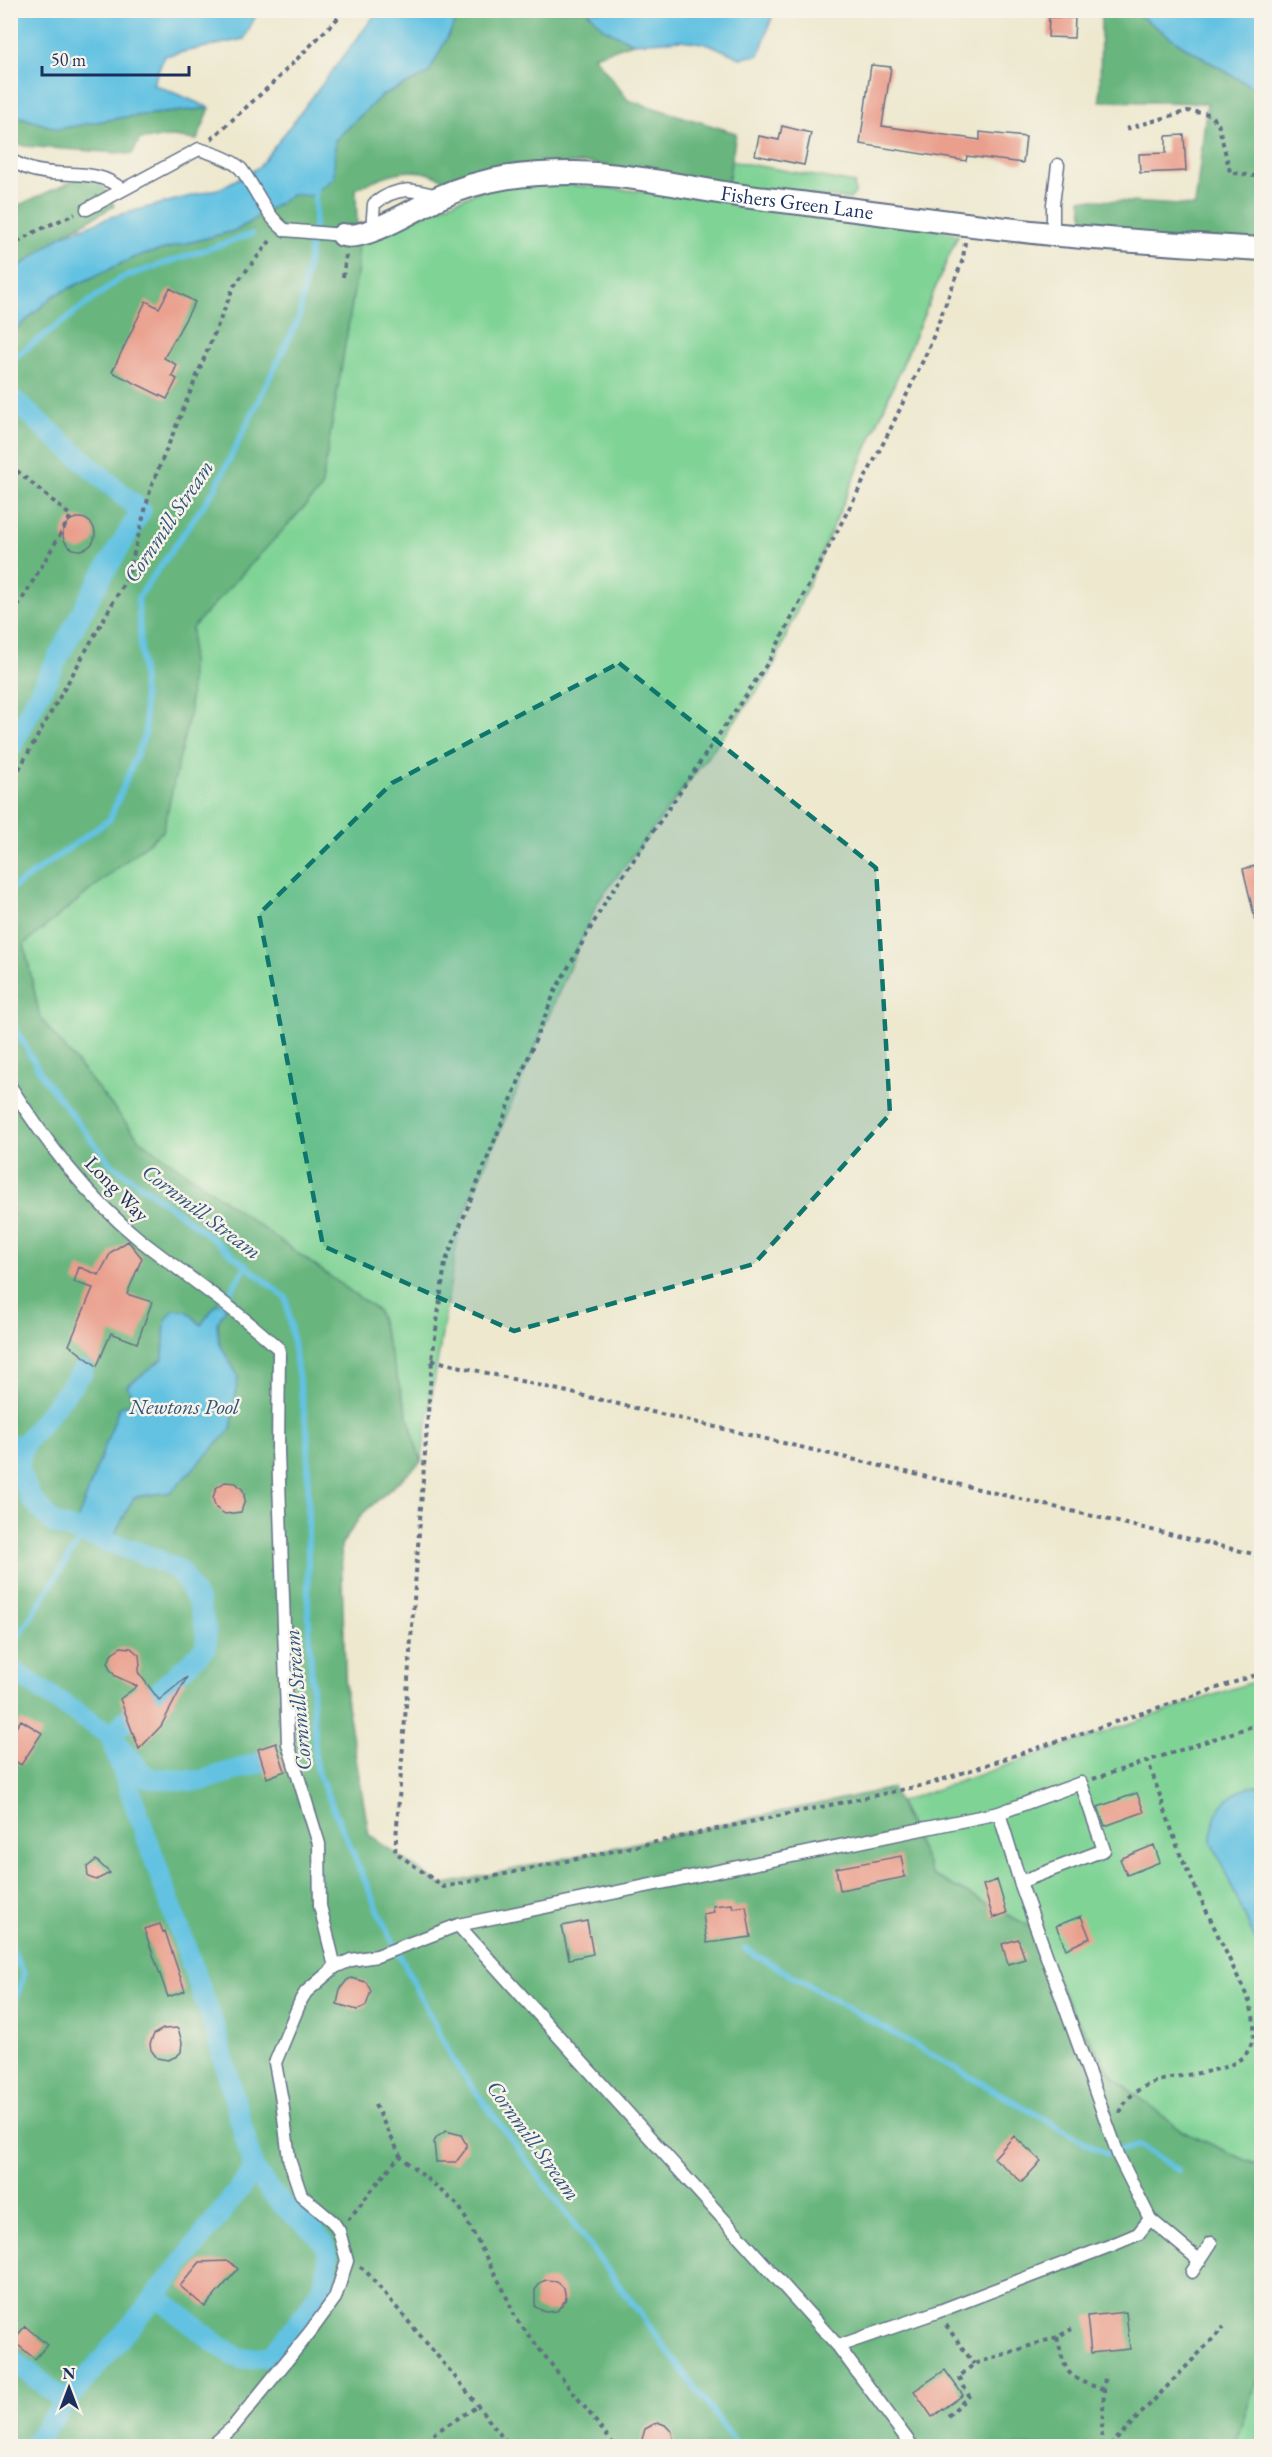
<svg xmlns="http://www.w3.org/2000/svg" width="1272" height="2457" font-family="'EB Garamond',serif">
	<rect width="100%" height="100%" fill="#f7f3e8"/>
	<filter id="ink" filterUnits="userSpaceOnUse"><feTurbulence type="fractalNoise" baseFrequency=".0167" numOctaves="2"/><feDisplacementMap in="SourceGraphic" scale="12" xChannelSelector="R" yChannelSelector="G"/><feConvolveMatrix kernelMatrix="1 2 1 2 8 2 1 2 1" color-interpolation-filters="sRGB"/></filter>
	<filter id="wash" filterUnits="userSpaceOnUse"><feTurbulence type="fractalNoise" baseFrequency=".008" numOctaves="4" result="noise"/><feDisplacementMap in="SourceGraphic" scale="24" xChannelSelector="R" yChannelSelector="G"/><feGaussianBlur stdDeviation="1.35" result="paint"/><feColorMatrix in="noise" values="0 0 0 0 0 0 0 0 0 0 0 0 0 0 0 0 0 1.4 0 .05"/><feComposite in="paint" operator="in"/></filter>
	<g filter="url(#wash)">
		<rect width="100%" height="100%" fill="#ede8ce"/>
		<!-- green -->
		<path fill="#7fd395" stroke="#4d817a" stroke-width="1.5" d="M 731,161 L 854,183 L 855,193 L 850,199 L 727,188 Z
			M 551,183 L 710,198 L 934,227 L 958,235 L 770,674 L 597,903 L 460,1224 L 421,1462 L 378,1311 L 140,1140 L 40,1018 L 24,944 L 163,831 L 186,628 L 321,489 L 358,267 L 356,242 L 497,184 Z
			M 1261,1679 L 1261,2167 L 1182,2131 L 1113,2077 L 1071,2009 L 1031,1927 L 932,1875 L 899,1802 Z
			M 1261,2367 L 1261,2446 L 1234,2446 Z"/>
		<!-- forest -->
		<path fill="#67b57e" stroke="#41726e" stroke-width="1.5" fill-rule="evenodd" d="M 461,11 L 587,11 L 603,28 L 633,43 L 594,56 L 628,100 L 736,133 L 727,188 L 590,163 L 498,166 L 452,185 C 420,161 389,172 356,189 L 358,267 L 321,489 L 192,628 L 190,711 L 163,831 L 24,944 L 40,1018 L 140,1140 L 378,1311 L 421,1462 L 362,1514 L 341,1545 L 346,1699 L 369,1835 L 441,1885 L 892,1788 L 932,1875 L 1031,1927 L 1071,2009 L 1113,2077 L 1182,2131 L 1261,2167 L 1261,2367 L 1234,2446 L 11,2446 L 10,1215 L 15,1213 L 10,1198 L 11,334 L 53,296 L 135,257 L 237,230 L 293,194 L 333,178 L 335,140 L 381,96 L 428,74 ZM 217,1303 L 219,1343 L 238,1376 L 231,1428 L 171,1492 L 134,1497 L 134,1401 L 127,1386 L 163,1359 L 165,1320 L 201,1325 Z
			M 1101,11 L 1136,11 L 1136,13 L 1182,45 L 1253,88 L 1261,89 L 1261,254 L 1087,243 L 1081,199 L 1195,206 L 1207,103 L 1100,101 Z
			M 210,108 L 197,140 L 172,137 L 140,139 L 132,154 L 24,146 L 11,141 L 10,114 L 58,129 L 125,117 Z
			M 95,171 L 114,206 L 61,236 L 11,273 L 10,209 Z"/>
		<!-- water -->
		<path fill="#64c2e2" stroke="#4078a0" stroke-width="1.5" d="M 11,10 L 258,10 L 258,11 L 244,39 L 164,56 L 153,84 L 210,108 L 125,117 L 58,129 L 11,114 Z
			M 378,11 L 461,11 L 428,74 L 381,96 L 335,140 L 334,178 L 310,196 L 293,194 L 237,230 L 135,257 L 53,296 L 11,334 L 11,273 L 61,236 L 111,217 L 221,188 L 259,167 Z
			M 588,11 L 587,11 L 774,11 L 759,55 L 740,58 L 709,44 L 681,40 L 633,43 L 603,28 Z
			M 1136,11 L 1261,11 L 1261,89 L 1253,88 L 1182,45 L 1136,13 Z
			M 217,1303 L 226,1309 L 217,1323 L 219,1343 L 238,1376 L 231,1429 L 171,1492 L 134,1497 L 111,1542 L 76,1524 L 119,1408 L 134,1401 L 127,1386 L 163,1359 L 165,1321 L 174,1310 L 187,1311 L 201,1325 Z
			M 1251,1786 L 1261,1786 L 1261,1953 L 1212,1842 C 1211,1812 1223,1797 1251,1786 Z"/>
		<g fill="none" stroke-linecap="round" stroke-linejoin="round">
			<!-- stream -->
			<path stroke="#64c2e2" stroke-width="6" d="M 10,361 L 121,278 L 252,234
				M 10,890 L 110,819 L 146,732 L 138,598 L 215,489 L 299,318 L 315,220 L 315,185
				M 10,1019 L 44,1079 L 109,1162 L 199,1228 L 286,1298 L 308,1437 L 308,1603 L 316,1768 L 382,1920 L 454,2062 L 738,2446
				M 223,1304 L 246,1266
				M 10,1650 L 90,1523
				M 10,1945 L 24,1974 L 10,2017
				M 745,1949 L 1106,2154 L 1139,2145 L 1178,2170"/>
			<!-- canal -->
			<path stroke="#64c2e2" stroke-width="21" d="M 10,397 L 141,511 L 93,591 L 10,749
				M 10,1444 L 22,1447 L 83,1371
				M 10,1669 L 110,1735 L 206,1648 L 206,1631 L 199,1603 L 180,1571 L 154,1558 L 53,1523 L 31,1499 L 19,1472 L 22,1447
				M 156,2296 L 218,2345 L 240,2359 L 271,2356 C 293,2328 350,2273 319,2237 C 309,2225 295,2217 284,2206 C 273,2196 263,2182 254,2170
				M 10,2357 L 66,2402
				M 32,2446 L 66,2402 L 156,2296 L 254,2170 L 216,2032 L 110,1735 L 147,1778 L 200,1781 L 261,1762"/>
		</g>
		<g id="blocks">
			<!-- building -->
			<path fill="#ea9f8d" d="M 1049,17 L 1075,18 L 1074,38 L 1048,37 Z
				M 871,65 L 891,67 L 882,126 L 980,140 L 980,132 L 1026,137 L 1023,163 L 967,156 L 966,161 L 860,144 Z
				M 782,126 L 811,133 L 804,165 L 755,155 L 759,136 L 779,140 Z
				M 1184,135 L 1186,171 L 1140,173 L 1139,154 L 1166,153 L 1166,136 Z
				M 170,288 L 195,302 L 164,358 L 177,365 L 172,376 L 177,379 L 167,399 L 112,372 L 146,301 L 159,308 Z
				M63 534a16 16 0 1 1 32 0a16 16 0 1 1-32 0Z
				M 1262,864 L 1262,918 L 1255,919 L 1243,869 Z
				M 128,1241 L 142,1258 L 127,1294 L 152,1302 L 137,1343 L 111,1333 L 97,1366 L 69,1345 L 93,1288 L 74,1282 L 79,1267 L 99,1275 L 111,1252 Z
				M 225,1482 L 236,1483 L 243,1490 L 245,1500 L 241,1512 L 225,1514 L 216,1508 L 214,1503 L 213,1498 L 216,1488 Z
				M 121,1647 L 131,1648 L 139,1655 L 140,1665 L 138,1672 L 159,1700 L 187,1677 L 161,1726 L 139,1749 L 120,1699 L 137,1686 L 115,1676 L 109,1668 L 108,1663 L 112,1653 Z
				M 21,1720 L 42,1733 L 21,1765 L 10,1758 L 10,1736 Z
				M 276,1743 L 285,1771 L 267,1778 L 258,1749 Z
				M 1137,1793 L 1144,1812 L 1105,1826 L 1098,1807 Z
				M 1154,1845 L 1160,1862 L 1127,1875 L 1120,1859 Z
				M 901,1856 L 905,1877 L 840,1890 L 836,1868 Z
				M 96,1860 L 110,1873 L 96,1880 L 88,1877 L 87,1867 Z
				M 997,1880 L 1007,1913 L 993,1918 L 983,1885 Z
				M 732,1904 L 733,1908 L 746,1906 L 751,1937 L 707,1943 L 703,1914 L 714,1912 L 713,1906 Z
				M 1081,1916 L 1090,1938 L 1066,1949 L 1056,1926 Z
				M 587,1921 L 593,1954 L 569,1959 L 562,1926 Z
				M 160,1924 L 163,1932 L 165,1931 L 185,1991 L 168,1997 L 144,1929 Z
				M 1018,1939 L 1025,1959 L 1008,1964 L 1002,1944 Z
				M 351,1978 L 366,1982 L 371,1991 L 366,2006 L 357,2010 L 337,2004 L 340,1989 L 347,1980 Z
				M 178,2028 L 182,2042 L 181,2052 L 177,2056 L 168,2060 L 157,2058 L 151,2050 L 150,2044 L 154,2034 L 163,2029 Z
				M 446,2131 L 461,2135 L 466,2144 L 466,2149 L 456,2162 L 436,2162 L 434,2142 L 437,2137 Z
				M 1014,2136 L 1041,2161 L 1022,2182 L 994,2158 Z
				M 229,2261 L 238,2269 L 205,2307 L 180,2286 L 200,2262 Z
				M 546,2280 L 556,2281 L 564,2288 L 566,2299 L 557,2311 L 546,2312 L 535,2307 L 535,2290 L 541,2282 Z
				M 1126,2312 L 1130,2349 L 1091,2353 L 1087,2316 Z
				M 25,2326 L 47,2345 L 35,2359 L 13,2341 Z
				M 945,2370 L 963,2395 L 932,2417 L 914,2391 Z
				M 660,2423 L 665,2425 L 672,2432 L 674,2446 L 640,2446 L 645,2429 L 654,2424 Z"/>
		</g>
	</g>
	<g filter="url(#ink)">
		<use href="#blocks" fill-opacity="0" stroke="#647085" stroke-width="1.5"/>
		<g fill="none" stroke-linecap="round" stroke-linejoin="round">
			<!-- service casing -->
			<g stroke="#647085" stroke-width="15">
				<path id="service" d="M 10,160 C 16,163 22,166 27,168 C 58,180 96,165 122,190
					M 87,209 L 199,149 C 211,153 232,159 241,169 C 256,188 265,215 285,230 L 343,235
					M 372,230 L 374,204 C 398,185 413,189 440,197
					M 1053,234 L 1053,204 L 1058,165
					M 10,1086 C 46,1142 87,1197 139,1239 C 186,1276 236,1309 279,1349 L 278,1451 L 288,1744 L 319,1844 L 320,1906 L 335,1967
					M 999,1813 L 1020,1882 L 1119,2157 L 1150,2219 L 1200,2261
					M 458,1925 L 838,2346 L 912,2446
					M 1192,2272 L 1211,2243
					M 838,2346 L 937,2312 L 1112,2245 L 1138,2234 L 1150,2219
					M 212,2446 L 233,2427 L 310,2332 L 335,2298 L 347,2261 L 339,2231 L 333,2222 L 301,2195 L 289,2159 L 282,2101 L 275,2063 L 301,2000 L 306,1992 L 335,1967 L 351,1960 L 377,1956 L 458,1925 L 999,1813 L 1081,1783 L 1104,1850 L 1020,1882"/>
			</g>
			<!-- minor casing -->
			<g stroke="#647085" stroke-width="26">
				<g id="minor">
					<path id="s1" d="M 343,235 C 365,241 417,208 438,198 C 484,177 526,173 575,173 C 639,174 703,192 766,199 C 861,210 956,224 1051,234 C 1121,241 1191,245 1262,249"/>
				</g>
			</g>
			<!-- path -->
			<path stroke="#647085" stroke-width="4" stroke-dasharray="4.5 4.5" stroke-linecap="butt" d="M 1126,129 L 1188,111 L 1209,114 L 1218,123 L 1230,172 L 1252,176 L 1262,175
				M 211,139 L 272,84 L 346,10
				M 965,242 L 963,259 L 928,350 L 887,436 L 769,661 L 607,899 L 556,989 L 445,1263 L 432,1360 L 395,1852 L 444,1887 L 929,1784 L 1262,1673
				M 10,247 L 38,230 L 75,214
				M 343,277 L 346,255
				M 10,465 L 71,516 L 10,620
				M 10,785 L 128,576 L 151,487 L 234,286 L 270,241
				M 432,1360 L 1262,1556
				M 1093,1779 L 1262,1723
				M 1120,2113 C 1141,2056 1241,2092 1253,2039 C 1256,2027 1253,2015 1250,2003 L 1181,1857 L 1148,1761
				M 399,2155 L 459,2206 L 504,2291 L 516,2319 L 615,2446
				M 348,2220 L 400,2155 L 373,2101
				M 360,2267 L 365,2270 L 461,2384 L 509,2446
				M 946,2325 L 974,2364
				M 1057,2337 C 1066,2374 1066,2378 1103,2389
				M 948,2416 L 969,2396 L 959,2377 L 974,2364 L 1057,2337 L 1072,2329
				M 419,2446 L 436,2432 L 478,2406
				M 1101,2446 L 1105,2374
				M 1110,2446 L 1224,2327"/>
			<!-- service -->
			<use href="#service" stroke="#fff" stroke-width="12"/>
			<!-- minor -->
			<use href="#minor" stroke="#fff" stroke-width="22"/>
		</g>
	</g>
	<!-- marked area -->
	<path fill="#0f766e" fill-opacity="0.2" stroke="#0f766e" stroke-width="4.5" stroke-dasharray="12 8" stroke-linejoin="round" d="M 619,663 L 876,868 L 890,1114 L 754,1264 L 514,1331 L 323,1246 L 259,914 L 392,783 Z"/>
	<g text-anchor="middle" stroke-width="5" stroke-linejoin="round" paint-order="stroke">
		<!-- street labels -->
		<g font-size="21" fill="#1b2f5e" stroke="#f7f3e8">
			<text dy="7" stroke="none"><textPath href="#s1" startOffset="468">Fishers Green Lane</textPath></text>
			<text transform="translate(117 1189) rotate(46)" y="7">Long Way</text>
		</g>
		<!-- water labels -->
		<g font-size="22" font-style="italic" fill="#2d547f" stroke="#f7f3e8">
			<text transform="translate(168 521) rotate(-56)" y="8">Cornmill Stream</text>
			<text transform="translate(202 1211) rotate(37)" y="8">Cornmill Stream</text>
			<text x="184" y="1414">Newtons Pool</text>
			<text transform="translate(297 1700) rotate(-95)" y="8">Cornmill Stream</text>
			<text transform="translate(534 2140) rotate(54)" y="8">Cornmill Stream</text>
		</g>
	</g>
	<!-- margin -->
	<rect width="1272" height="2457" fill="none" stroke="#f7f3e8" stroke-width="36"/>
	<!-- north arrow -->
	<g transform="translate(69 2388)" stroke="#f7f3e8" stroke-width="4.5" paint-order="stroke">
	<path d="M0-4.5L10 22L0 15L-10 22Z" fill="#1b2f5e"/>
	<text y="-9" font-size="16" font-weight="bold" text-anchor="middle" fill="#1b2f5e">N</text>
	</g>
	<!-- scale -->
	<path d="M42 66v9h147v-9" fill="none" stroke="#1b2f5e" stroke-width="3"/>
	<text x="51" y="66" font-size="18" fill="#1b2f5e" stroke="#f7f3e8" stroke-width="4.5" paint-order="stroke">50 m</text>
</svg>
